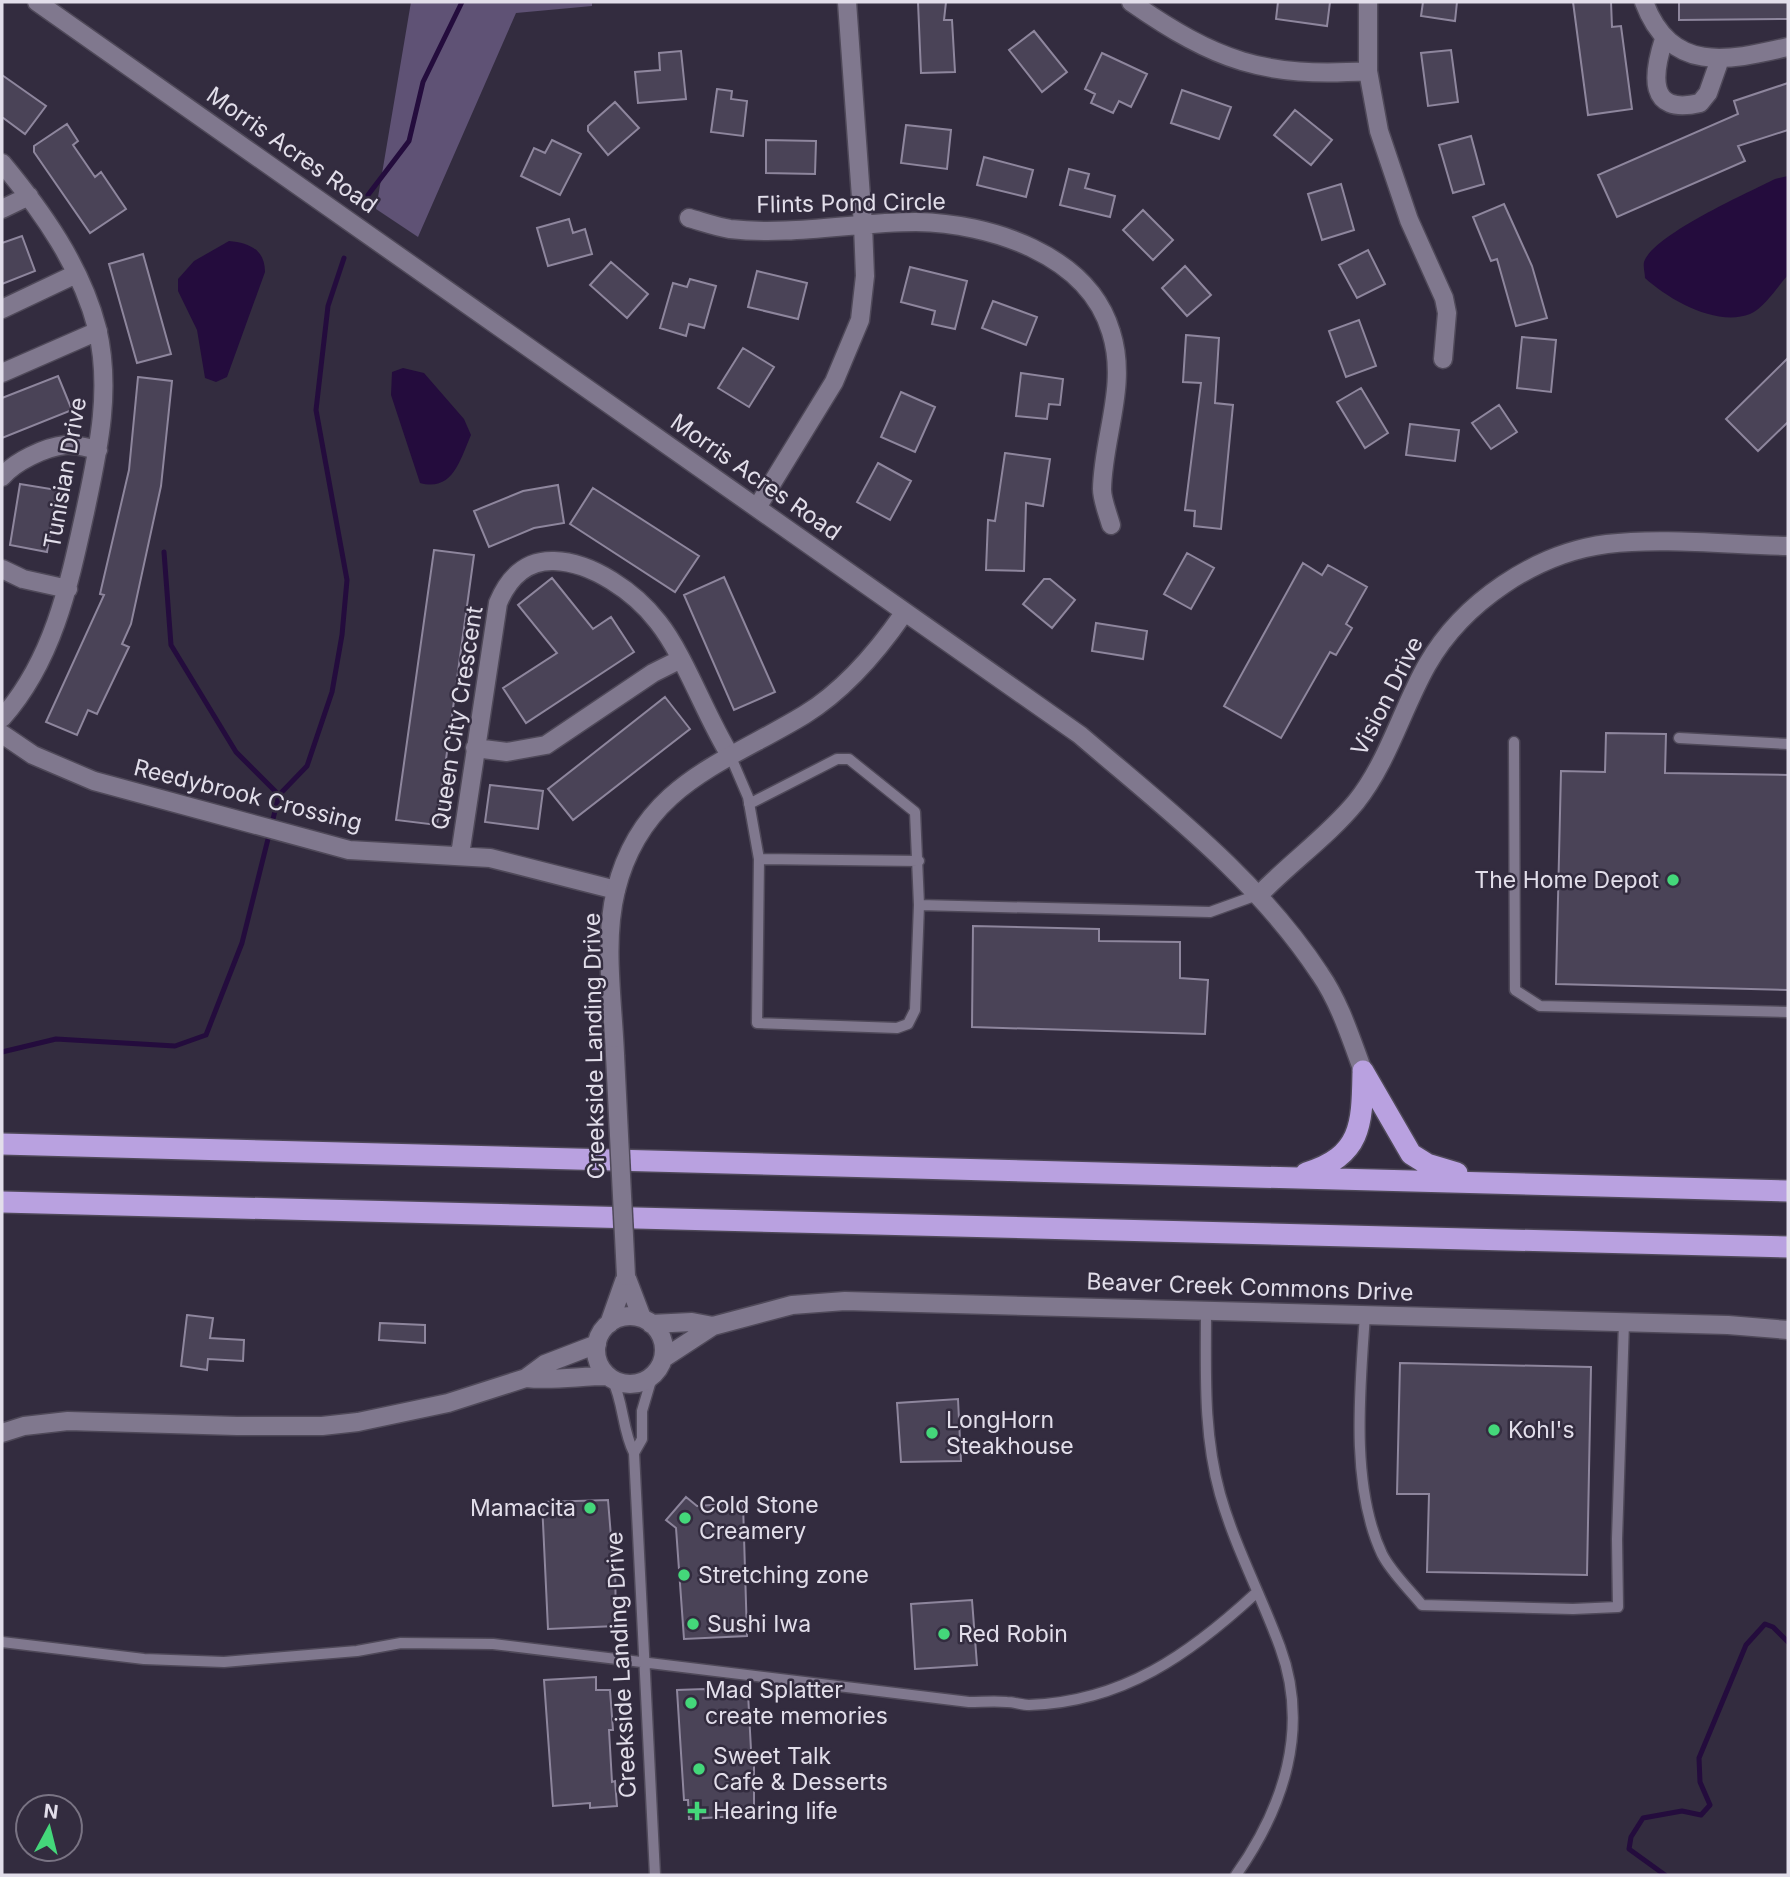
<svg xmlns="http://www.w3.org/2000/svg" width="1790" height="1877" font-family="Inter,sans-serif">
	<rect width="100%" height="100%" fill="#332c3f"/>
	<!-- green -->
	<path fill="#5f5275" d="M 411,2 L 592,2 L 592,6 L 516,13 L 418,237 L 376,209 Z"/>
	<!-- water -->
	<path fill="#240c3d" d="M 1788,176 L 1788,275 C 1778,286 1764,308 1750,314 C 1717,327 1669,300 1645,278 C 1645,274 1643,266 1644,262 C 1653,235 1747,193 1775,179 Z
		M 229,241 C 250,243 265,250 265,272 L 227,377 L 216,382 L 205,378 L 197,330 L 178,291 L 178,279 L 194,261 Z
		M 403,368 L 424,373 L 464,419 L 471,435 C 460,460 453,492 420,483 L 391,395 L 392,372 Z"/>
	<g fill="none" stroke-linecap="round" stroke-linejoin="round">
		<!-- stream -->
		<path stroke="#240c3d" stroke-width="5" d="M 368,195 L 409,141 L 423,82 L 462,2
			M 164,552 L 171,645 L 236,752 L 279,795
			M 2,1052 L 56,1039 L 175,1046 L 206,1035 L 242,943 L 279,795 L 307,766 L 332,692 L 342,635 L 347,580 L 316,410 L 328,306 L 344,258
			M 1665,1875 L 1629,1849 L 1631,1837 L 1643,1818 L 1682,1811 L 1701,1815 L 1710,1805 L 1700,1782 L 1699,1758 L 1746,1645 L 1765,1624 L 1773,1627 L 1788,1642"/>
	</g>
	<!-- building -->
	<path fill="#4a4357" stroke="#8e869d" stroke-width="2" d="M 918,2 L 946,2 L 944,20 L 952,20 L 955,72 L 921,73 Z
		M 1278,2 L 1330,2 L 1327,26 L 1276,19 Z
		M 1423,2 L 1457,2 L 1455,21 L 1421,16 Z
		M 1573,2 L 1611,2 L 1612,27 L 1621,26 L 1632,109 L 1588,115 Z
		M 1679,2 L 1788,2 L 1788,19 L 1679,20 Z
		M 1034,31 L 1067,72 L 1042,92 L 1009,50 Z
		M 1451,50 L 1458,102 L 1428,106 L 1421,53 Z
		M 681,51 L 686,99 L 638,103 L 635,72 L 660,70 L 659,53 Z
		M 1102,53 L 1147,74 L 1131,107 L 1119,101 L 1113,113 L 1091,103 L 1095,94 L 1085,89 Z
		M 2,75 L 46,106 L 25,134 L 2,117 Z
		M 1788,83 L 1788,130 L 1738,146 L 1745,161 L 1617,217 L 1598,175 L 1738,114 L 1734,101 Z
		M 717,89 L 732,91 L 731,99 L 747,101 L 743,136 L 711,132 Z
		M 1182,90 L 1231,107 L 1219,139 L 1171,123 Z
		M 615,102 L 639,128 L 608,155 L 588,131 L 588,126 Z
		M 1295,110 L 1332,140 L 1311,165 L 1274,135 Z
		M 67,124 L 78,141 L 73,145 L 95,177 L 101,172 L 126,209 L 90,233 L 34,152 L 34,146 Z
		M 906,125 L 951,130 L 947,169 L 901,163 Z
		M 1471,136 L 1484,184 L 1453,193 L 1439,145 Z
		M 552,140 L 581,154 L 560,195 L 521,176 L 534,148 L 545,153 Z
		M 766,140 L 816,141 L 815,174 L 766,173 Z
		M 984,157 L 1033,170 L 1026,197 L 977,185 Z
		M 1069,169 L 1089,174 L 1085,188 L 1115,196 L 1110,217 L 1060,205 Z
		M 1341,184 L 1354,230 L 1322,240 L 1308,194 Z
		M 1504,204 L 1532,266 L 1547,318 L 1516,326 L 1497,259 L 1491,261 L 1473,217 Z
		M 1143,210 L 1173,240 L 1153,260 L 1123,230 Z
		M 569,219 L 573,233 L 585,229 L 592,254 L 548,266 L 537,228 Z
		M 22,236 L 35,271 L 2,284 L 2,243 Z
		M 1368,250 L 1385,284 L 1357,298 L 1339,265 Z
		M 143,254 L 171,354 L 137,363 L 109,264 Z
		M 611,262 L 648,294 L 627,318 L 590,285 Z
		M 1185,266 L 1211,295 L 1187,316 L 1162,288 Z
		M 910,267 L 967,281 L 955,329 L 932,324 L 935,311 L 901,302 Z
		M 757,271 L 807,283 L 798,319 L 748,307 Z
		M 690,279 L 716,286 L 704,328 L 689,324 L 686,336 L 660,328 L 673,283 L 687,287 Z
		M 993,301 L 1037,317 L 1026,345 L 982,328 Z
		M 1359,320 L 1376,366 L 1346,377 L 1329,331 Z
		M 1186,335 L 1219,338 L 1215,403 L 1233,405 L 1221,529 L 1194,526 L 1195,511 L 1185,510 L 1201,383 L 1183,382 Z
		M 1522,337 L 1556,340 L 1551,392 L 1517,388 Z
		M 743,348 L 774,367 L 749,407 L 718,388 Z
		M 1788,358 L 1788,422 L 1758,451 L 1726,419 Z
		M 1021,373 L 1063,379 L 1060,405 L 1049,404 L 1047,419 L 1016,416 Z
		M 58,376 L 72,410 L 2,438 L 2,398 Z
		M 138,377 L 172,381 L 161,486 L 131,624 L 122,644 L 129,647 L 97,714 L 88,710 L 77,735 L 46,722 L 104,595 L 100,594 L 129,470 Z
		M 1361,388 L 1388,433 L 1365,448 L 1337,402 Z
		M 901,392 L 935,407 L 915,452 L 881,437 Z
		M 1499,405 L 1517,432 L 1491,449 L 1472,423 Z
		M 1410,424 L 1459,430 L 1455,461 L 1406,455 Z
		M 1005,453 L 1050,459 L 1043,506 L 1026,503 L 1024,571 L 986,570 L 988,520 L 995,521 Z
		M 878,463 L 911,481 L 890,520 L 857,502 Z
		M 20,484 L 57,490 L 47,552 L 10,545 Z
		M 558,485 L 564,523 L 534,528 L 489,547 L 474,511 L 523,491 Z
		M 593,488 L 699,556 L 675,592 L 570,524 Z
		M 434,550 L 474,555 L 437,825 L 396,820 Z
		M 1187,553 L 1214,568 L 1191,609 L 1164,594 Z
		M 1303,563 L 1322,575 L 1328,565 L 1367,587 L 1346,624 L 1352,628 L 1336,655 L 1330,652 L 1281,738 L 1224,706 Z
		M 724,577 L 775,692 L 734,710 L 684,595 Z
		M 552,578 L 593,629 L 611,617 L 634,652 L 526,723 L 503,688 L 557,653 L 518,605 Z
		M 1044,579 L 1050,579 L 1075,600 L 1052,628 L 1023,604 Z
		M 1096,623 L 1147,631 L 1143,659 L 1092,651 Z
		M 665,697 L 690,729 L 573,820 L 548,789 Z
		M 1606,733 L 1666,734 L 1665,773 L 1788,775 L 1788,990 L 1556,984 L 1561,771 L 1605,772 Z
		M 490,785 L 543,791 L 538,829 L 485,822 Z
		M 973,926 L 1099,929 L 1099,941 L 1180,942 L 1180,978 L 1208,980 L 1205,1034 L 972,1027 Z
		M 187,1315 L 213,1318 L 210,1338 L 244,1340 L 243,1361 L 208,1359 L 207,1370 L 181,1366 Z
		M 380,1323 L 425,1325 L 425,1343 L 379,1340 Z
		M 1400,1363 L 1591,1367 L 1587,1575 L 1427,1572 L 1429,1494 L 1397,1494 Z
		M 958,1399 L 961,1461 L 901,1462 L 897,1403 Z
		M 686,1497 L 697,1506 L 743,1503 L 747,1636 L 684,1639 L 676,1528 L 666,1520 Z
		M 608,1500 L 613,1561 L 615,1561 L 616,1626 L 548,1629 L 542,1502 Z
		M 972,1600 L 977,1665 L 915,1669 L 911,1604 Z
		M 596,1677 L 596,1690 L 610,1690 L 613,1730 L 609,1730 L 612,1782 L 615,1781 L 617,1806 L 590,1808 L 590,1803 L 553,1806 L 544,1680 Z
		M 705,1689 L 706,1693 L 748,1693 L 751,1750 L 754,1750 L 754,1815 L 689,1819 L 688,1800 L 684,1800 L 677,1690 Z"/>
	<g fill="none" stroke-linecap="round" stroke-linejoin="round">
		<!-- lane casing -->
		<g stroke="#4f4959" stroke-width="13">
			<path id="lane" d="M 1679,738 L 1788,744
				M 1514,742 L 1515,990 L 1540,1006 L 1788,1012
				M 730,755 L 748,797 L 759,859 L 757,1023 L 897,1028 L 908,1024 L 915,1010 L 919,905 L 1210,912 L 1260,894
				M 749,804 L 837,759 L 849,759 L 915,812 L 919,905
				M 759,859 L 919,861
				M 1206,1310 C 1206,1372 1203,1433 1220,1494 C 1235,1547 1261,1595 1280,1647 C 1310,1728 1284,1807 1236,1875
				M 1365,1315 C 1360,1388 1350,1486 1382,1554 C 1391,1572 1409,1589 1422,1605 L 1573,1609 L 1618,1607 L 1617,1539 L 1624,1322
				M 612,1379 C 624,1403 622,1430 634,1453 L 655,1875
				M 634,1453 L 642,1439 L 642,1411 L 652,1377
				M 2,1642 L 144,1659 L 224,1662 L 357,1651 L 401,1643 L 493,1644 L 969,1702 C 982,1702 995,1701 1007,1702 C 1014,1702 1022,1705 1029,1705 C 1123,1702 1190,1654 1256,1593"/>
		</g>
		<!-- street casing -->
		<g stroke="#4f4959" stroke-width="21">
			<path id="street" d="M 1131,2 C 1216,61 1264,78 1368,71
				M 1368,2 L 1368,71 L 1379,131 L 1409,220 L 1444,298 L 1447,313 L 1443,359
				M 1644,2 C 1671,74 1727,61 1788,47
				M 1664,39 C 1653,73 1646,116 1700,103 L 1708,93 L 1720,59
				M 2,163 C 42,211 81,266 97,328 C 112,390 98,451 85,512 C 69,585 53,661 2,718
				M 2,209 L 29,196
				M 689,218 C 703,222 717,227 730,229 C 791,236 855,222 916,222 C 989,223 1088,254 1111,332 C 1128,385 1103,436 1102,489 C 1102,500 1108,514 1111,525
				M 2,309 L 76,274
				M 2,373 L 98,331
				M 2,477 C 14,462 45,447 65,445 C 76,444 88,448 98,450
				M 758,506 L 834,382 L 860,320 L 865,276 L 863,225 L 847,2
				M 2,569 L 23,579 L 68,589
				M 2,734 L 33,755 L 94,781 L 349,850 L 490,858 L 616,890
				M 475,748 L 507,752 L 546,745 L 653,673 L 679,660
				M 460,855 L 498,603 C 508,579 525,560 554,561 C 592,562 635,592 658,622 C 685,656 705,715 730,755"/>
		</g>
		<!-- secondary casing -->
		<g stroke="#4f4959" stroke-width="21">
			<path id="secondary" d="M 37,2 L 1080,735 C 1166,809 1257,878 1320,974 C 1340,1003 1351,1039 1363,1071
				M 1260,894 C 1291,862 1328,836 1356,802 C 1388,762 1402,709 1427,665 C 1463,602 1536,553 1607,544 C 1662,537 1732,545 1788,546
				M 615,1055 C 613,1003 603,942 616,890 C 642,785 723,764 804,715 C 845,690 877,652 904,613
				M 626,1276 L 642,1318
				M596 1350a34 34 0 1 1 68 0a34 34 0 1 1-68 0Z
				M 609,1324 L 626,1276
				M 651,1324 L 692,1322 L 713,1326
				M 664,1358 L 713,1326 L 792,1305 L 845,1301 L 1728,1325 L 1788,1330
				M 526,1378 C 554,1381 580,1376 608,1376
				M 2,1433 L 24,1426 L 68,1421 L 237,1426 L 322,1426 L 358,1422 L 448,1403 L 526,1378 L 545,1364 L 597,1344"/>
		</g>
		<!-- highway casing -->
		<g stroke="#4f4959" stroke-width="24">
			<path id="highway" d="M 1363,1071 L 1411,1154 L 1427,1164 L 1457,1173
				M 2,1144 L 1788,1191
				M 1306,1173 C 1362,1156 1362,1124 1363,1073
				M 2,1202 L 1788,1247"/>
		</g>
		<!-- lane -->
		<use href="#lane" stroke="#80788e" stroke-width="10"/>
		<!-- street -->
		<use href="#street" stroke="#80788e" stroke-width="18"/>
		<!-- secondary -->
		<use href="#secondary" stroke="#80788e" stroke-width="18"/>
		<!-- highway -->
		<use href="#highway" stroke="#b9a1e0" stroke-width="21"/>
		<!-- secondary-bridge casing -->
		<g stroke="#4f4959" stroke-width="21" stroke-linecap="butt">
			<path id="secondary-bridge" d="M 615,1055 L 626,1276"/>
		</g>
		<!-- secondary-bridge -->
		<use href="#secondary-bridge" stroke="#80788e" stroke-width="18"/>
	</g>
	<!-- markers -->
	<g fill="#44d77a" stroke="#332c3f" stroke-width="2.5">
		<circle cx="1673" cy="880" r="7"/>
		<circle cx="1494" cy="1430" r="7"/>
		<circle cx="932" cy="1433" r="7"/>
		<circle cx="590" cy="1508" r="7"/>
		<circle cx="685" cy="1518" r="7"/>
		<circle cx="684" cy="1575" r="7"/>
		<circle cx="693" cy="1624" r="7"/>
		<circle cx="944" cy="1634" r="7"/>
		<circle cx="691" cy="1703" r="7"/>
		<circle cx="699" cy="1769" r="7"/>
		<path d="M693.5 1800.5h7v7h7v7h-7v7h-7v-7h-7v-7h7z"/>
	</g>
	<g text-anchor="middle" stroke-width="5" stroke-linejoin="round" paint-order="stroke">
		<!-- street labels -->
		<g font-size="23" fill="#e2deea" stroke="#332c3f">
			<text transform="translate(292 150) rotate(35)" y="8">Morris Acres Road</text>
			<text transform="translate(851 203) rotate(-1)" y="8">Flints Pond Circle</text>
			<text transform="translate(65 473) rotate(-80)" y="8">Tunisian Drive</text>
			<text transform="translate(756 477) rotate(35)" y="8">Morris Acres Road</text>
			<text transform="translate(1387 696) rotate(-63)" y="8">Vision Drive</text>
			<text transform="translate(457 718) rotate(-81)" y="8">Queen City Crescent</text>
			<text transform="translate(248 795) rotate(14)" y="8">Reedybrook Crossing</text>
			<text transform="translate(594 1046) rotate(-91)" y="8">Creekside Landing Drive</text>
			<text transform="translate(1250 1287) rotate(2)" y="8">Beaver Creek Commons Drive</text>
			<text transform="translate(621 1665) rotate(-93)" y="8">Creekside Landing Drive</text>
		</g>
		<!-- poi labels -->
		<g font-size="23" fill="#e2deea" stroke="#332c3f" text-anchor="start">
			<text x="1659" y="888" text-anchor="end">The Home Depot</text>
			<text x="946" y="1428">LongHorn<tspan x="946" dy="26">Steakhouse</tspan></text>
			<text x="1508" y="1438">Kohl's</text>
			<text x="699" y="1513">Cold Stone<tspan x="699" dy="26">Creamery</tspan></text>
			<text x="576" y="1516" text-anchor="end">Mamacita</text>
			<text x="698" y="1583">Stretching zone</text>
			<text x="707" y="1632">Sushi Iwa</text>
			<text x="958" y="1642">Red Robin</text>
			<text x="705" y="1698">Mad Splatter<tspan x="705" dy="26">create memories</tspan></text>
			<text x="713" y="1764">Sweet Talk<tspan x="713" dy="26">Cafe &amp; Desserts</tspan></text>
			<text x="713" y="1819">Hearing life</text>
		</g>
	</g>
	<!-- border -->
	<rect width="1790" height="1877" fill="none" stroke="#e2deea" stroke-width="7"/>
	<!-- north arrow -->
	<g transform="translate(49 1828) rotate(7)"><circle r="33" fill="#332c3f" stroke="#797383" stroke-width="2"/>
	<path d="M0-5L12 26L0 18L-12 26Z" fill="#44d77a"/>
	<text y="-10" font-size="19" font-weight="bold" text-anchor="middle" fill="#e2deea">N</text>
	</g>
</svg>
